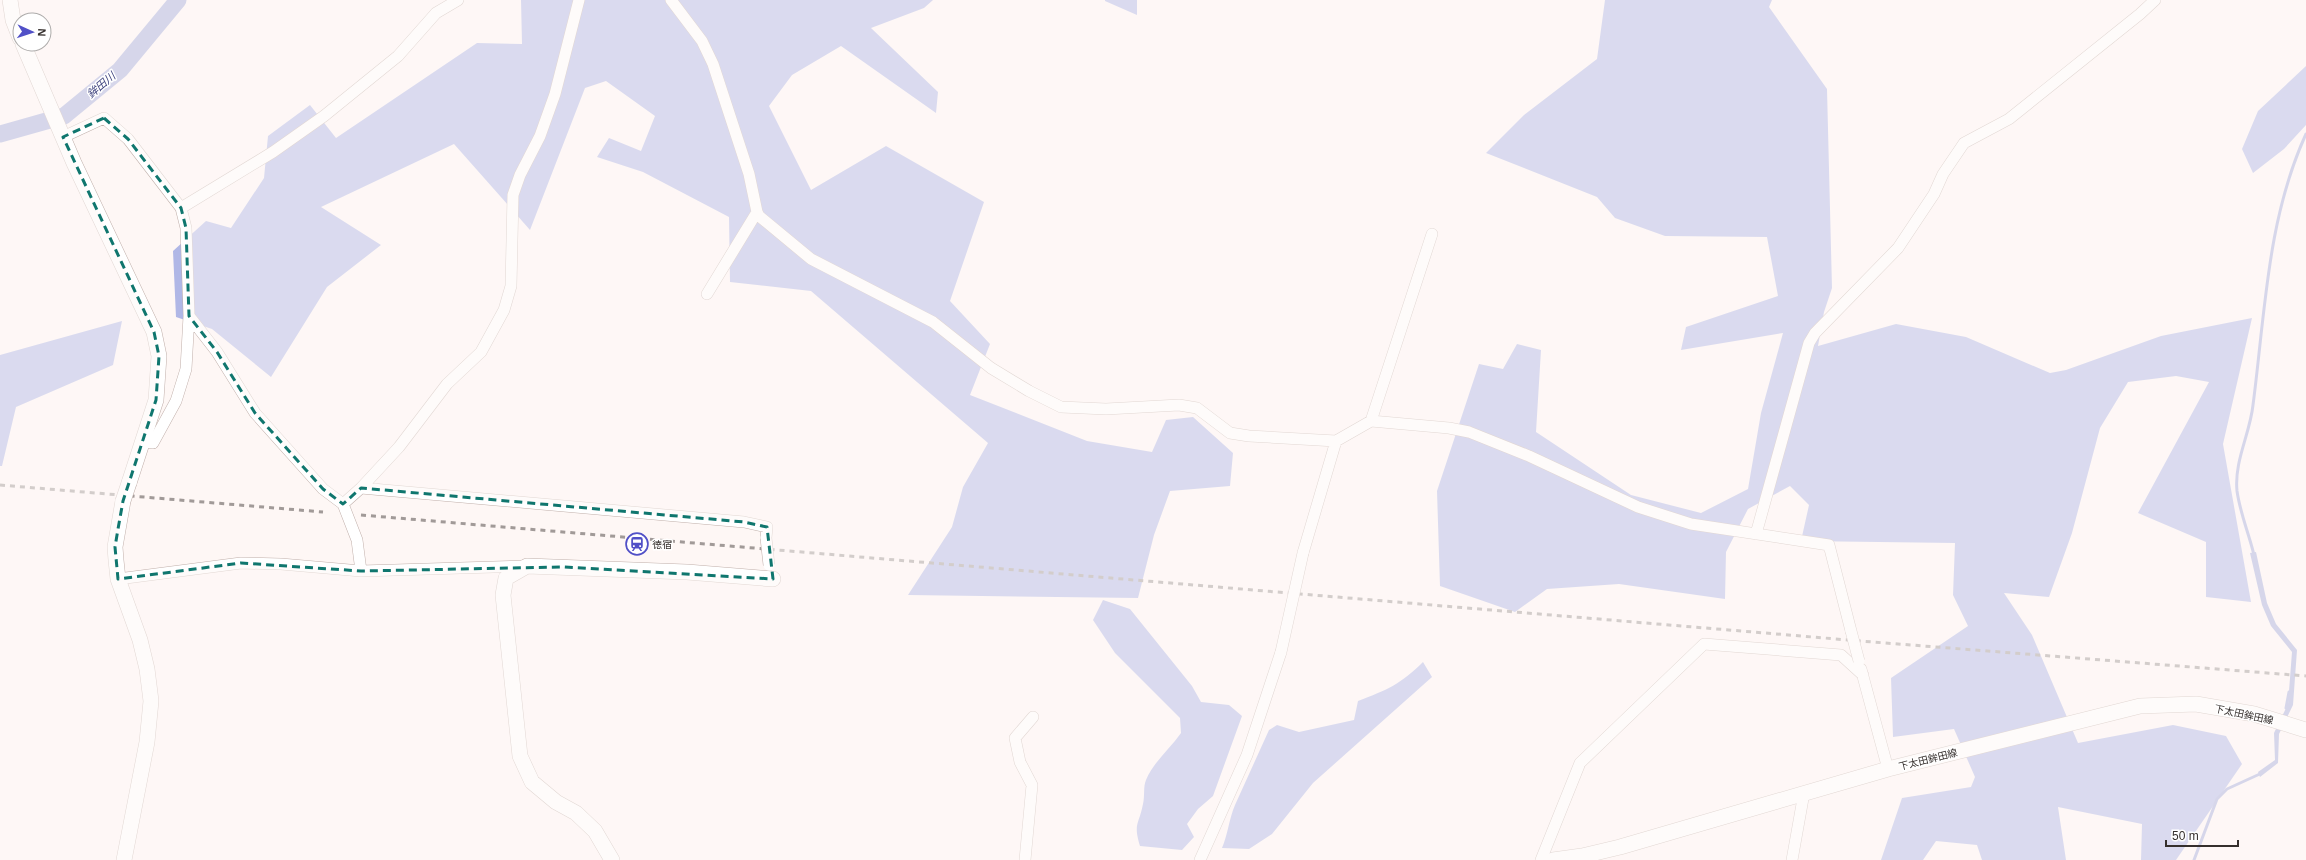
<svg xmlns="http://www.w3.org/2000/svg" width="2306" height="860" font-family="Arial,'Noto Sans JP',sans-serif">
	<rect width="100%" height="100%" fill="#fef7f5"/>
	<!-- forest -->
	<path fill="#b0b7e6" d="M 521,0 L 933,0 L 924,8 L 871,28 L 938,92 L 936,113 L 841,46 L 792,75 L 769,106 L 811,190 L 886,146 L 984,202 L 950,301 L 990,344 L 970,395 L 1087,441 L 1152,452 L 1166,420 L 1193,417 L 1233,453 L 1230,486 L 1170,491 L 1154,535 L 1138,598 L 908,595 L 952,527 L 963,487 L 988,443 L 811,291 L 730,282 L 729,217 L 643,172 L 597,157 L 609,138 L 641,151 L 655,116 L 606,81 L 585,88 L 530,230 L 454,144 L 321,207 L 381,245 L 327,287 L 271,377 L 212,329 L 176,317 L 173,251 L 206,221 L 231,228 L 264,178 L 268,136 L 310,105 L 336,138 L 477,43 L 522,44 Z
		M 1105,0 L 1137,0 L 1137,15 L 1105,1 Z
		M 1605,0 L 1772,0 L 1769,7 L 1827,89 L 1832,288 L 1824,312 L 1818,346 L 1896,324 L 1966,337 L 2050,373 L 2066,370 L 2161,336 L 2252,318 L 2223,444 L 2251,602 L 2206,597 L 2206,542 L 2138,513 L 2209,382 L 2176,376 L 2128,382 L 2100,428 L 2072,533 L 2049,597 L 2004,593 L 2032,635 L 2078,743 L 2173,725 L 2226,736 L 2242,764 L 2176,860 L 2141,860 L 2142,824 L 2058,807 L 2066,860 L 1982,860 L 1977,845 L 1936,841 L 1923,860 L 1881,860 L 1902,798 L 1971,787 L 1975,777 L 1954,729 L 1893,737 L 1891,678 L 1968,626 L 1953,595 L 1955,543 L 1801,541 L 1809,505 L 1790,486 L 1748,509 L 1726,552 L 1725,599 L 1619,584 L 1547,589 L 1515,612 L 1440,586 L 1437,491 L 1479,364 L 1503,369 L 1517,344 L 1541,350 L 1536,432 L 1631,495 L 1701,513 L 1748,489 L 1761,413 L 1783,333 L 1681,350 L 1686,327 L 1778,296 L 1767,237 L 1665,236 L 1615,218 L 1597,197 L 1486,153 L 1524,115 L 1597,59 Z
		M 2306,66 L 2306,125 L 2284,149 L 2253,173 L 2242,149 L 2258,111 Z
		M 122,321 L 113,365 L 16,407 L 2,466 L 0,466 L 0,355 Z
		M 1103,600 L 1130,609 L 1192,686 L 1201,702 L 1229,705 L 1242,716 L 1213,796 L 1198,809 L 1187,824 L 1194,837 L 1182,850 L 1140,846 C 1133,823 1139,825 1143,804 C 1145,796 1143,787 1146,780 C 1154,761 1170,749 1181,733 L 1180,718 L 1115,653 L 1093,620 Z
		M 1423,662 L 1432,677 L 1313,783 L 1272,834 L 1249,849 L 1222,848 C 1228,834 1229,819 1235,805 L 1269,730 L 1277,725 L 1299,732 L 1354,720 L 1358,701 C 1387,690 1401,684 1423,662 Z"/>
	<!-- water -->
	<path fill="#a7aedc" d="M 2256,552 L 2267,603 L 2276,624 L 2297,650 L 2293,705 L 2279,734 L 2278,763 L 2260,777 L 2258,772 L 2275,760 L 2274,733 L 2288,704 L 2292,652 L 2271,626 L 2262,605 L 2250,553 Z"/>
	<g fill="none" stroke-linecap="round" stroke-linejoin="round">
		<!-- stream -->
		<path stroke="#a7aedc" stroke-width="3" d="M 2254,555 C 2249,534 2240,513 2237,491 C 2234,461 2250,434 2253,405 C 2265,314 2267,219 2306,134
			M 2286,708 L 2289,692
			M 2194,860 L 2217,799 L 2227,789 L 2262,773"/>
		<!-- river -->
		<path stroke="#a7aedc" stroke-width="17" d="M 0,134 L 64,116 L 120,70 L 178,0"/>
		<!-- street casing -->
		<g stroke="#c1b0ab" stroke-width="12">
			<path id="street" d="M 671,0 L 702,41 L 713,64 L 749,174 L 757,212 L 759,216 L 811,259 L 933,322 L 991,368 L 1029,391 L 1061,407 L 1106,409 L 1179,405 L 1197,408 L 1230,433 L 1249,436 L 1336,441 L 1371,421 L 1449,428 L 1469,432 L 1529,456 L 1638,507 L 1691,524 L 1829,545 L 1851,631
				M 63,137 L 104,118 L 128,139 L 181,208 L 186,228 L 189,316 L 186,369 L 176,401 L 153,443 L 141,442
				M 181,208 L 273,152 L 324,116 L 398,56 L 436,13 L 458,0
				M 707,294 L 757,212
				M 189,316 L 217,352 L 255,413 L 323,489 L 343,504 L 357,540 L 361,571
				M 1371,421 L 1432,234
				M 361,488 L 744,522 L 767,527 L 766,538
				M 343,504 L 361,488 L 399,447 L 447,384 L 481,352 L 504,310 L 511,286 L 513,195 L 520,175 L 540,136 L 555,94 L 579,0
				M 1756,534 L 1809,343 L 1815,333 L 1898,248 L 1934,194 L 1943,174 L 1964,143 L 2009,119 L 2140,14 L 2155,0
				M 1303,553 L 1336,441
				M 118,579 L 241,563 L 281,564 L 361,571 L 525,566
				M 1861,669 L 1888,769
				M 1025,860 L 1032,785 L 1020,762 L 1015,738 L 1033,717
				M 1200,860 L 1247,755 L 1281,652
				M 1541,860 L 1580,763 L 1704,644 L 1841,655 L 1863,675
				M 1792,860 L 1804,793"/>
		</g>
		<!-- secondary casing -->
		<g stroke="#c1b0ab" stroke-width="16">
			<path id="secondary" d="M 10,0 L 13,20 L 20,38
				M 23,44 L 74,163 L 154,332 L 159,356 L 156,400 L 129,483
				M 123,501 L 115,547 L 116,560 L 118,579 L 140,640 L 147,669 L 151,701 L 147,742 L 124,860
				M 612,860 L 595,831 L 576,813 L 556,802 L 532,782 L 520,756 L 503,595 L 506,578 L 527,566 L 687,572 L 773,579
				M 1553,860 L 1582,856 L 1620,847 L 1888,769 L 2140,706 L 2196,704 L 2254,714 L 2306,730"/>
		</g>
		<!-- street -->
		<use href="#street" stroke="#fff" stroke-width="11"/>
		<!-- secondary -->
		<use href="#secondary" stroke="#fff" stroke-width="15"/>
		<!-- rail -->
		<path stroke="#a19a98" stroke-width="3" stroke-dasharray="5 5" stroke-linecap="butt" d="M 0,485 L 323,512
			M 361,515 L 1860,641 L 2306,676"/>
		<!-- street-bridge casing -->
		<g stroke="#c1b0ab" stroke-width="12" stroke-linecap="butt">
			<path id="street-bridge" d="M 766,538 L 769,565
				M 1851,631 L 1859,661
				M 1281,652 L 1303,553"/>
		</g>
		<!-- secondary-bridge casing -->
		<g stroke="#c1b0ab" stroke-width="16" stroke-linecap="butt">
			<path id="secondary-bridge" d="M 123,501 L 129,483"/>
		</g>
		<!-- street-bridge -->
		<use href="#street-bridge" stroke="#fff" stroke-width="11"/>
		<!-- secondary-bridge -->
		<use href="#secondary-bridge" stroke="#fff" stroke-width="15"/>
	</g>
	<!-- marked area -->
	<path d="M0 0H2306V860H0ZM 104,118 L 128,139 L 181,208 L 186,228 L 189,316 L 217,352 L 255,413 L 323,489 L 343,504 L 361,488 L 744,522 L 767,527 L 773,579 L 563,567 L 361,571 L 241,563 L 118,579 L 115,547 L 118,529 L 123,501 L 156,400 L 159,356 L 154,332 L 63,137 Z" fill="#fef7f5" fill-opacity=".55" fill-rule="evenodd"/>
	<path fill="none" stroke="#0f766e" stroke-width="3" stroke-dasharray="8 5" stroke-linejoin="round" d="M 104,118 L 128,139 L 181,208 L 186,228 L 189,316 L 217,352 L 255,413 L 323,489 L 343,504 L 361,488 L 744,522 L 767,527 L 773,579 L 563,567 L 361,571 L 241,563 L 118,579 L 115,547 L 118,529 L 123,501 L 156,400 L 159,356 L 154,332 L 63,137 Z"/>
	<!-- icons -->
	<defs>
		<g id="station-ring" transform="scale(1.15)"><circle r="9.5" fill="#fff" stroke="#5150c7" stroke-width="1.5"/><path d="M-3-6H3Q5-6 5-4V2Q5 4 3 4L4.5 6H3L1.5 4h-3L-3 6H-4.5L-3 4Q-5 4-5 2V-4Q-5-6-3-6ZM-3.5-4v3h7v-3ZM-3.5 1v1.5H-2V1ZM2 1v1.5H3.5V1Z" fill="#5150c7"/></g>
	</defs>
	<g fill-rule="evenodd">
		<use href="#station-ring" x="637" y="544"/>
	</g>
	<g text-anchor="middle" stroke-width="3" stroke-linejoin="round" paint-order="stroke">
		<!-- poi labels -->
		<g font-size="10" fill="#352f2d" stroke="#fff" text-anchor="start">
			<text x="652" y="548">徳宿</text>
		</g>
		<!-- street labels -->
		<g font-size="10" fill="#352f2d" stroke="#fff">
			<text transform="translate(2244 714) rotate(12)" y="4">下太田鉾田線</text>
			<text transform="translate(1928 759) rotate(-14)" y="4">下太田鉾田線</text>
		</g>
		<!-- water labels -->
		<g font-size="11" font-style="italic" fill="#414680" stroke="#fff">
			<text transform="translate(101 85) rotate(-40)" y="4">鉾田川</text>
		</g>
	</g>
	<!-- north arrow -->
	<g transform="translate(32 32) rotate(93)"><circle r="19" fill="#ffffff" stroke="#aeacab"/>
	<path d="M0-3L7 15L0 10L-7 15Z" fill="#5150c7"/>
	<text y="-6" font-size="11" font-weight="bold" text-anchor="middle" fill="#352f2d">N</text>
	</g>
	<!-- scale -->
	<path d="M2166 840v6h72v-6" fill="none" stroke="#352f2d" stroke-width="2"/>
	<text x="2172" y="840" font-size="12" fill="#352f2d" stroke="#ffffff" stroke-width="3" paint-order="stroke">50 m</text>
</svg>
